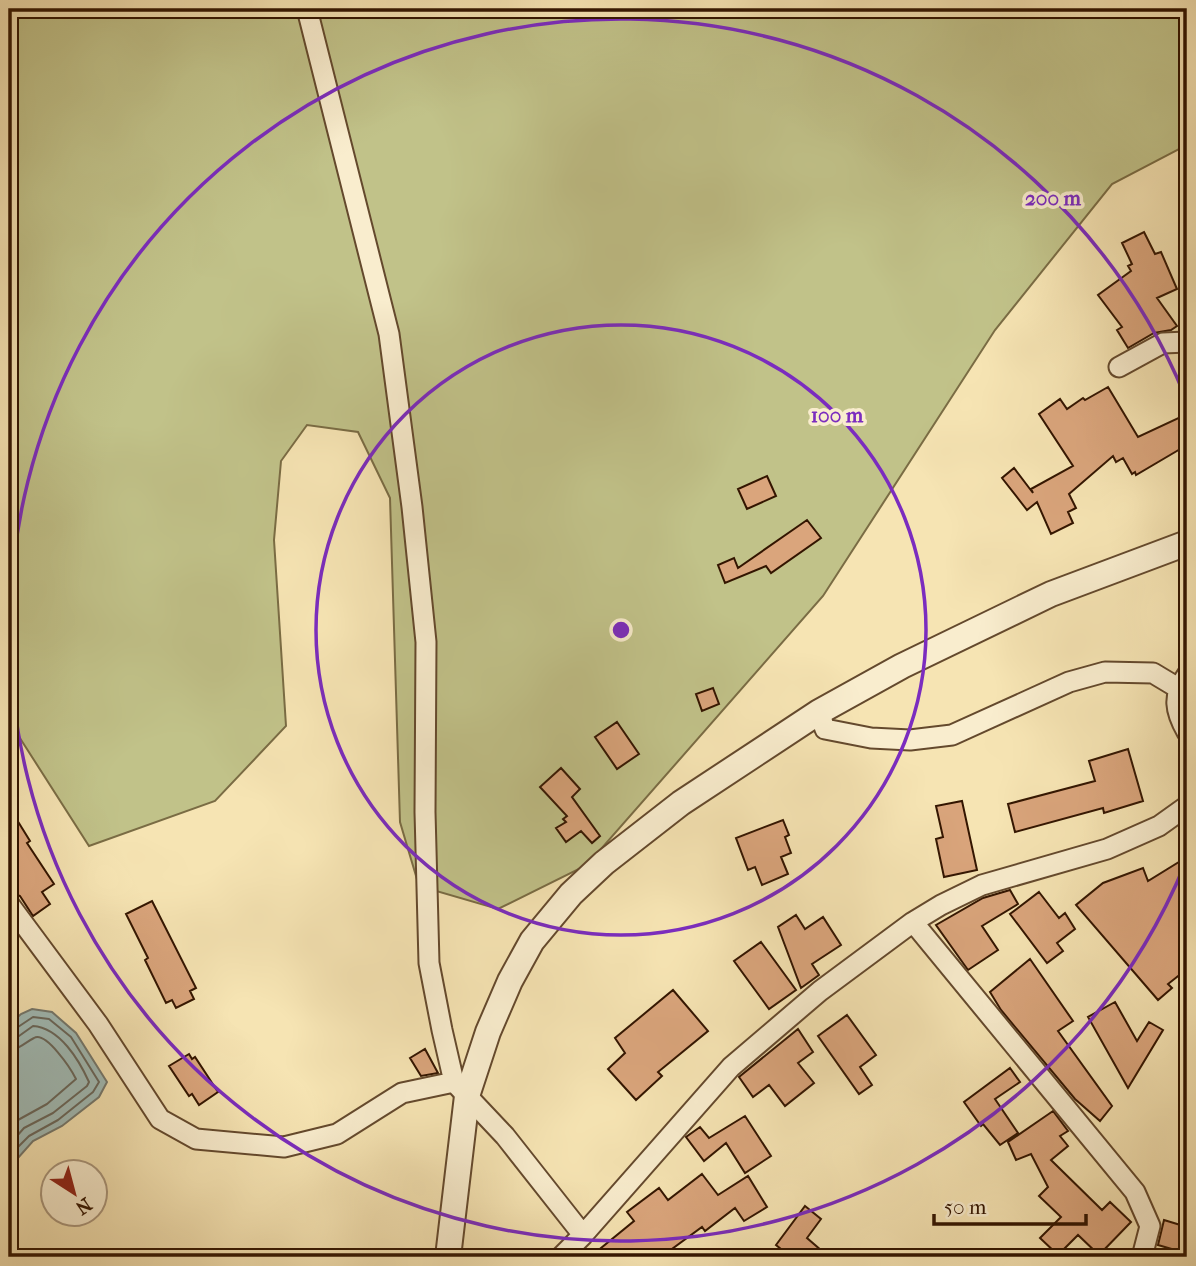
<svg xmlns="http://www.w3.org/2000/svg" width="1196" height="1266" font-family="'IM FELL French Canon',serif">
	<rect width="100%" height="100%" fill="#f6e4b3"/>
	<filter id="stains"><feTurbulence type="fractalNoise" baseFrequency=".00286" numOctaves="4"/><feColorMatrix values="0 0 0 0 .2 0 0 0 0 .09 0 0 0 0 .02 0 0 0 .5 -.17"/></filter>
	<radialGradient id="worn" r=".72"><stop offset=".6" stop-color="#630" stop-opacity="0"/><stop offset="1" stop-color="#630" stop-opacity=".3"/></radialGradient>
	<!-- green -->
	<path fill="#c1c289" stroke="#7a6c44" stroke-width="2" d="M 9,9 L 1187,9 L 1187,145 L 1112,184 L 995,330 L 823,596 L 587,865 L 498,909 L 419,886 L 400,822 L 390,498 L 358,432 L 307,425 L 281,461 L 274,540 L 286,726 L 215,801 L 89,846 L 9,721 Z"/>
	<!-- water -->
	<path fill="#a1bcb7" stroke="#75796e" stroke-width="2" d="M 32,1009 L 52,1012 L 76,1033 L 107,1082 L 99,1097 L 62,1126 L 33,1141 L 18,1158 L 9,1164 L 9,1025 L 21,1014 Z"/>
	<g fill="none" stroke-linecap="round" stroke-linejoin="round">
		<!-- shore -->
		<path stroke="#6a685c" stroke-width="2" d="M 9,1030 L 15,1029 L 33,1017 L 49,1019 L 71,1037 L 99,1082 L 93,1092 L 58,1120 L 29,1136 L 9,1156
			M 9,1039 L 19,1036 L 33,1026 C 60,1028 79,1060 89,1082 L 87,1086 L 53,1113 L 24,1128 L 9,1145
			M 9,1049 C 21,1049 24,1043 34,1038 C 46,1031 71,1069 76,1079 L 47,1104 L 18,1120 L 9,1129"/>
	</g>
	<!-- building -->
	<path fill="#daa57c" stroke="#331500" stroke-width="2" d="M 1144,232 L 1155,254 L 1161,252 L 1177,289 L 1157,298 L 1177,326 L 1171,330 L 1154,333 L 1128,348 L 1117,330 L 1122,327 L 1098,295 L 1131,271 L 1128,266 L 1132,264 L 1122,243 Z
		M 1108,387 L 1138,437 L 1187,414 L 1187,445 L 1136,475 L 1135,472 L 1132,474 L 1123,458 L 1116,462 L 1113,456 L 1069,494 L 1076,508 L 1068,512 L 1073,523 L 1051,534 L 1037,502 L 1027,510 L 1002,478 L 1014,468 L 1033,493 L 1031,489 L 1073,466 L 1039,414 L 1060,399 L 1067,409 L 1083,398 L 1085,400 Z
		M 767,476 L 776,496 L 747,509 L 738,489 Z
		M 807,520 L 821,538 L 771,573 L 766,566 L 725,583 L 718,565 L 734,558 L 738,568 Z
		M 713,688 L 719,704 L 702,711 L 696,694 Z
		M 617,722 L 639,754 L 617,769 L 595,737 Z
		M 1128,749 L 1143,801 L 1104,813 L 1103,808 L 1015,832 L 1008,804 L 1095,781 L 1089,761 Z
		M 561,768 L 580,789 L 572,797 L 600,836 L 592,843 L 581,831 L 566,842 L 556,828 L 566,822 L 563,819 L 567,816 L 540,787 Z
		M 962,801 L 977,870 L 944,877 L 936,839 L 943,837 L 936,806 Z
		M 9,807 L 30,841 L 27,843 L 54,884 L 42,892 L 50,904 L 33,916 L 20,896 L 9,891 Z
		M 783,820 L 789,835 L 785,837 L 791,853 L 781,857 L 788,874 L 762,885 L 755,867 L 748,870 L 736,838 Z
		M 1187,857 L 1187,969 L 1168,984 L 1172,988 L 1158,1000 L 1076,905 L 1103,883 L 1143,868 L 1148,881 Z
		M 1010,890 L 1018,904 L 982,926 L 998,950 L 968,970 L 936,925 L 983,898 Z
		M 1039,892 L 1059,918 L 1065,913 L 1075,929 L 1057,943 L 1063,951 L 1047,963 L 1010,914 Z
		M 152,901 L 196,988 L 190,991 L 194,999 L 176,1008 L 172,1000 L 166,1003 L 145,960 L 148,958 L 126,914 Z
		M 796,915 L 805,929 L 823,917 L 841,945 L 812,964 L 819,975 L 801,988 L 778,927 Z
		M 761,942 L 796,990 L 769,1009 L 734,961 Z
		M 1030,959 L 1073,1021 L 1058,1031 L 1112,1106 L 1100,1121 L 1075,1099 L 1001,1010 L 990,992 Z
		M 673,990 L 708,1031 L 658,1072 L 662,1076 L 636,1100 L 608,1069 L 625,1053 L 615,1038 Z
		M 1115,1002 L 1137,1041 L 1149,1022 L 1163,1030 L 1128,1088 L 1088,1017 Z
		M 847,1015 L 876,1055 L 860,1067 L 872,1085 L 859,1094 L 818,1036 Z
		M 798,1029 L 813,1052 L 798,1063 L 814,1083 L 785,1106 L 769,1085 L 753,1097 L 739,1077 Z
		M 425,1049 L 438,1073 L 421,1076 L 410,1058 Z
		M 189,1054 L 192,1059 L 195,1057 L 218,1092 L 199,1105 L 192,1094 L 189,1096 L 169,1066 Z
		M 1010,1068 L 1020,1082 L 995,1099 L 1018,1133 L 1000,1145 L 983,1124 L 981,1126 L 964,1102 Z
		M 1053,1111 L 1068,1131 L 1060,1136 L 1068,1146 L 1051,1160 L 1102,1210 L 1110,1202 L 1131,1222 L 1099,1255 L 1078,1235 L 1058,1255 L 1040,1238 L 1061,1217 L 1039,1196 L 1048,1187 L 1031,1154 L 1016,1160 L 1008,1142 Z
		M 745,1116 L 771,1156 L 745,1173 L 726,1143 L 704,1161 L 686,1137 L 700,1127 L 709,1138 Z
		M 702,1174 L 718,1195 L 748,1176 L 767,1207 L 744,1221 L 735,1208 L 705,1231 L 702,1227 L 661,1257 L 590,1257 L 634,1221 L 627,1212 L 659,1188 L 668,1200 Z
		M 805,1206 L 821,1219 L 807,1238 L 829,1257 L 791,1257 L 776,1245 Z
		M 1164,1220 L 1187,1227 L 1182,1252 L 1158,1245 Z"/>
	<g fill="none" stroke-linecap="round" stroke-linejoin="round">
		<!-- minor casing -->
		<g stroke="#64492d" stroke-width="23">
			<path id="minor" d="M 307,9 L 389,334 L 412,507 L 426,642 L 425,812 L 429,963 L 442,1030 L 454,1082 L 505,1136 L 583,1235
				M 1119,367 L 1163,343 L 1187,342
				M 1187,675 C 1172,696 1175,711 1187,732
				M 819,712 L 825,729 L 871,738 L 910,740 L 952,735 L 1069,682 L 1105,672 L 1153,673 L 1178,688
				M 9,904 L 98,1024 L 160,1119 L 196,1139 L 284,1147 L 337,1134 L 402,1093 L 454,1082
				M 913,922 L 1135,1192 L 1150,1226 L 1142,1257
				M 561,1257 L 583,1235 L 731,1067 L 820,991 L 913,922 L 941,905 L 982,885 L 1107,849 L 1159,826 L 1187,806"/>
		</g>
		<!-- tertiary casing -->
		<g stroke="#64492d" stroke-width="28">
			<path id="tertiary" d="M 448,1257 L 467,1096 L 488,1032 L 510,981 L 532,941 L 571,894 L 604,863 L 681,803 L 819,712 L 902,666 L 1051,594 L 1187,543"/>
		</g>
		<!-- minor -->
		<use href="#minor" stroke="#f9edce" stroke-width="19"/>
		<!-- tertiary -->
		<use href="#tertiary" stroke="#f9edce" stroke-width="24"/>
	</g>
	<!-- distance rings -->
	<g fill="none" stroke="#7b2cbf" stroke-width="3.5">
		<circle cx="621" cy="630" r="305"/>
		<path d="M1185 864A611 611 0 1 1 1185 396"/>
	</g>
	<circle cx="621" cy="630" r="10" fill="#7b2cbf" stroke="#f9edce" stroke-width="3.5"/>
	<g font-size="21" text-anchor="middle" font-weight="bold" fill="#7b2cbf" stroke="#f9edce" stroke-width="7" stroke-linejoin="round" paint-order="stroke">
		<text x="1053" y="205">200 m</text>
		<text x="837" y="422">100 m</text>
	</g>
	<!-- margin -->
	<rect width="1196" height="1266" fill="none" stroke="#f6e4b3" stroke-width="35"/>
	<rect x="10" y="10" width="1175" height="1245" fill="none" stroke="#331500" stroke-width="3.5"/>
	<rect x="18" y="18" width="1161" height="1231" fill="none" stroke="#331500" stroke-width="2"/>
	<!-- north arrow -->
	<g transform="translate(74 1193) rotate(144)"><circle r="33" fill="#f9edce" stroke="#aa977c" stroke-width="2"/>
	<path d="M0-5L12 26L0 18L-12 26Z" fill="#8f2418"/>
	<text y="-10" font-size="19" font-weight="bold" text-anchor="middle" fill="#331500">N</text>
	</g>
	<!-- scale -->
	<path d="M934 1214v10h152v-10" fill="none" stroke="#331500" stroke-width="3.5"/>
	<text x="944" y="1214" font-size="21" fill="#331500" stroke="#f9edce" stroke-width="5" paint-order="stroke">50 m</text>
	<rect width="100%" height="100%" filter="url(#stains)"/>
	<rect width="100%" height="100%" fill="url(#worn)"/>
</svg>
